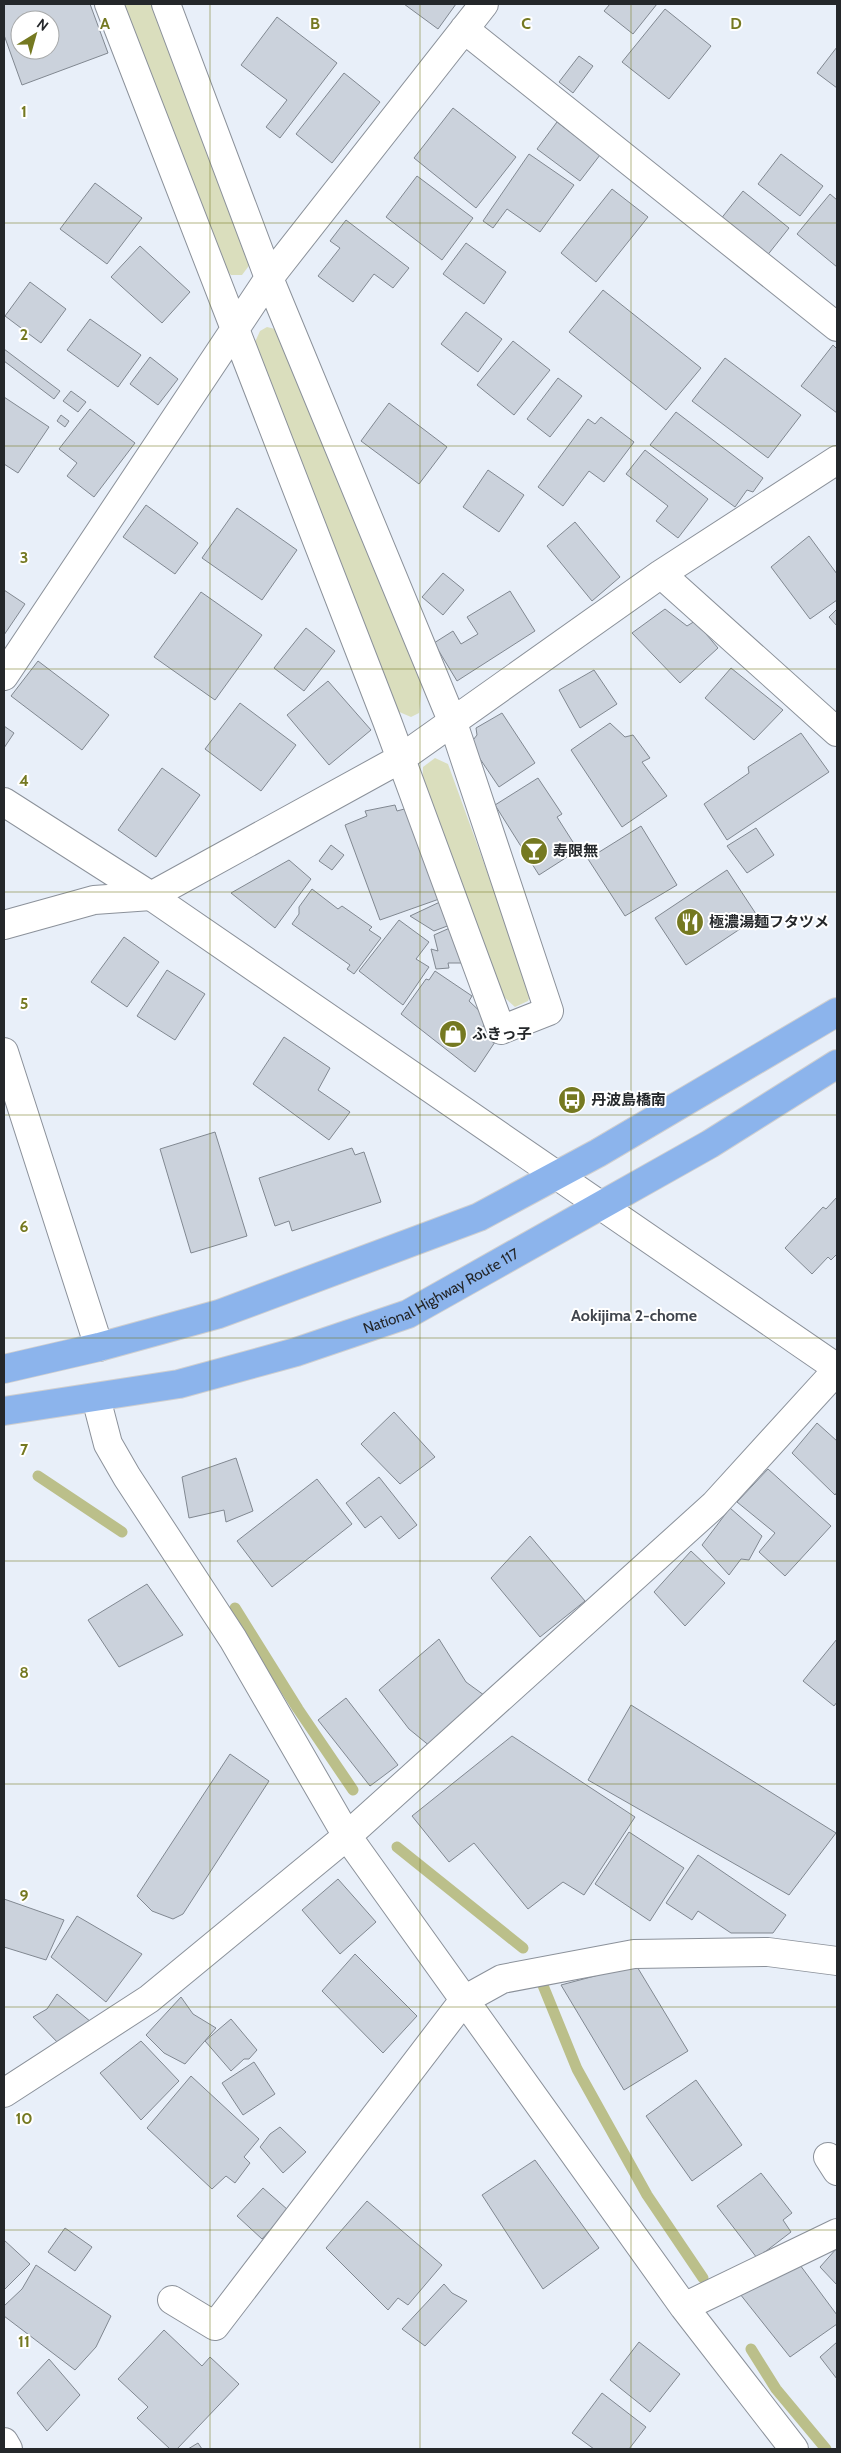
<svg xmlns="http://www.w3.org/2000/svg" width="841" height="2453" font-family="Cabin,'Noto Sans JP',sans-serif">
	<rect width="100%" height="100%" fill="#e8eff9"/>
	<!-- green -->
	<path fill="#dadebd" d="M 119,4 L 156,4 L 254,259 L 242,275 L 231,275 L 220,263 Z
		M 267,327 L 283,331 L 422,685 L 419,713 L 411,717 L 397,711 L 255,342 L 260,331 Z
		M 435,758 L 448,764 L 531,993 L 528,1001 L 515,1007 L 504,997 L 422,790 L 423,767 Z"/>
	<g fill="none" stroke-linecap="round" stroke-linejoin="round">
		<!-- stream -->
		<path stroke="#bbbf8a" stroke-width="11" d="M 38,1476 L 122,1532
			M 235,1608 L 298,1709 L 353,1790
			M 397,1847 L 523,1948
			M 542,1983 L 577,2069 L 647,2195 L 703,2278
			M 751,2349 L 776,2389 L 826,2449"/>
	</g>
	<!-- building -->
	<path fill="#cbd2dc" stroke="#818891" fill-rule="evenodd" d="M 4,4 L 90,4 L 108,53 L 22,85 L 4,35 ZM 20,20 L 50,20 L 50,50 L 20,50 Z
		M 404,4 L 456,4 L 438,29 Z
		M 610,4 L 657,4 L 633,34 L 604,11 Z
		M 665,9 L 711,46 L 669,99 L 622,62 Z
		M 277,17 L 337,63 L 280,138 L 266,127 L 287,100 L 241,65 Z
		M 837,47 L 837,88 L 817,73 Z
		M 579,56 L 593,66 L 573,93 L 559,82 Z
		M 344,73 L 380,102 L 332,163 L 296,134 Z
		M 453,108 L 516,157 L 476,208 L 414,158 Z
		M 557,122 L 600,155 L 580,181 L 537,149 Z
		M 529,154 L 574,185 L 540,232 L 507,209 L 493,228 L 483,221 Z
		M 781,154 L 823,186 L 800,216 L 758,184 Z
		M 417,176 L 473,218 L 442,260 L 386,217 Z
		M 95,183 L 142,218 L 107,264 L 60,229 Z
		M 612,189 L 648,217 L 596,282 L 561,253 Z
		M 743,191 L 789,228 L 766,257 L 720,220 Z
		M 830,194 L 837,200 L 837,267 L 797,234 Z
		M 346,220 L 409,268 L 393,288 L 374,274 L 353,302 L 318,276 L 340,248 L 330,241 Z
		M 466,243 L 506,272 L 484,304 L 443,274 Z
		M 140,246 L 190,292 L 162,323 L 111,277 Z
		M 30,282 L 66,309 L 41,343 L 5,316 Z
		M 603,290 L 701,368 L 666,410 L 569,332 Z
		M 466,312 L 502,339 L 478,372 L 441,344 Z
		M 90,319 L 141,355 L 118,387 L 67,350 Z
		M 513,341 L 550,370 L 514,415 L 477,385 Z
		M 833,345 L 837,349 L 837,413 L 801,386 Z
		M 4,349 L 60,391 L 54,399 L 4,361 Z
		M 150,357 L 178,379 L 158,405 L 130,384 Z
		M 725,358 L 801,415 L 768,458 L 692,401 Z
		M 558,378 L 582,396 L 550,437 L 527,419 Z
		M 71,391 L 86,402 L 78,412 L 63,401 Z
		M 4,397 L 49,427 L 18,473 L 4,464 Z
		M 389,403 L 447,447 L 419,484 L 361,441 Z
		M 90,409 L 135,443 L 94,497 L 67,476 L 77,463 L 59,449 Z
		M 676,412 L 763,478 L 753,492 L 747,490 L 735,507 L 650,445 Z
		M 61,415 L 69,421 L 65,427 L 57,421 Z
		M 601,417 L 634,442 L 604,482 L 589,471 L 563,506 L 538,487 L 588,419 L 595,424 Z
		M 645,450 L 708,499 L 678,538 L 656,521 L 668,506 L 626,474 Z
		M 488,470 L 524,495 L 499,532 L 463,507 Z
		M 146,505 L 198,543 L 175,574 L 123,537 Z
		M 237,508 L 297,550 L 262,600 L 202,558 Z
		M 575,522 L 620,577 L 592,601 L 547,546 Z
		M 809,536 L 837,574 L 837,600 L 810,619 L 771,567 Z
		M 443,573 L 464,590 L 443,615 L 422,597 Z
		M 4,590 L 25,604 L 4,635 Z
		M 510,591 L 535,631 L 457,681 L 434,643 L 453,631 L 461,644 L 478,634 L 467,617 Z
		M 201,592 L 262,635 L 215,700 L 154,657 Z
		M 665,609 L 687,626 L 695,621 L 718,648 L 680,683 L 632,633 Z
		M 837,609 L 837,626 L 829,617 Z
		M 306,628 L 335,651 L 304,691 L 274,668 Z
		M 38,661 L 109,715 L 82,750 L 11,696 Z
		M 731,668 L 783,710 L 754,740 L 705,698 Z
		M 594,670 L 617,704 L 580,728 L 559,690 Z
		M 328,681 L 371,730 L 329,765 L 287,715 Z
		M 240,703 L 296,745 L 261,791 L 205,749 Z
		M 502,713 L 535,763 L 499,787 L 470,744 L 477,735 L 476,728 Z
		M 610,723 L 625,737 L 633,735 L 650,758 L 642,762 L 667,796 L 622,827 L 571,750 Z
		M 4,726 L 14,733 L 4,748 Z
		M 801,733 L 829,772 L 727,840 L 704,804 L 749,773 L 748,767 Z
		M 162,768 L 200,795 L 156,857 L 118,830 Z
		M 538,778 L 562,814 L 557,817 L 578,850 L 539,875 L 495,805 Z
		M 395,805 L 397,811 L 408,808 L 442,898 L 380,920 L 345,825 L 367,816 L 365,811 Z
		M 641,826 L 677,885 L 625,916 L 588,859 Z
		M 756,828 L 774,855 L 747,873 L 727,846 Z
		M 331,845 L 344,855 L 332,870 L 319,861 Z
		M 289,860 L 311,879 L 275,928 L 231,893 Z
		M 727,870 L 758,917 L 686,965 L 655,918 Z
		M 312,889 L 338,909 L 342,906 L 372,927 L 369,930 L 381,938 L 354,974 L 347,969 L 350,965 L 292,924 L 299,914 L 299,907 Z
		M 442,901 L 450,925 L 434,931 L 410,916 Z
		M 399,920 L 429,942 L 416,959 L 429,967 L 403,1005 L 359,971 Z
		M 452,927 L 463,963 L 448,963 L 449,968 L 436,969 L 431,949 L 438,951 L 434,935 Z
		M 124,937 L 159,962 L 127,1007 L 91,982 Z
		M 167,970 L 205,994 L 175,1040 L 137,1016 Z
		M 435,971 L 472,996 L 469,1001 L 487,1018 L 482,1029 L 495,1042 L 475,1072 L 401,1014 L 426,979 L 429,980 Z
		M 284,1037 L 330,1068 L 318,1090 L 350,1112 L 329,1140 L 253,1084 Z
		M 215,1132 L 247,1236 L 191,1253 L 160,1149 Z
		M 352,1148 L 355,1155 L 364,1152 L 381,1202 L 292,1231 L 289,1221 L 275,1226 L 259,1178 Z
		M 837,1197 L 837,1254 L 831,1260 L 828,1257 L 812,1274 L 785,1248 L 823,1207 L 826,1209 Z
		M 394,1412 L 435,1457 L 400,1484 L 361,1444 Z
		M 817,1423 L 837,1441 L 837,1492 L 835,1495 L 792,1453 Z
		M 236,1458 L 253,1511 L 226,1522 L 224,1510 L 189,1518 L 182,1477 Z
		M 768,1469 L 831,1526 L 785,1576 L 759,1552 L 775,1533 L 737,1502 Z
		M 379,1477 L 417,1525 L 399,1539 L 381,1516 L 365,1528 L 346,1503 Z
		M 317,1479 L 352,1524 L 272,1587 L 237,1541 Z
		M 730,1508 L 762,1536 L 749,1560 L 741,1559 L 729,1575 L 702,1545 Z
		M 530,1536 L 585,1601 L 540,1637 L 491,1578 Z
		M 691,1551 L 725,1583 L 685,1626 L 654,1592 Z
		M 147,1584 L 183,1635 L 119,1667 L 88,1620 Z
		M 439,1639 L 466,1682 L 488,1698 L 431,1747 L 409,1729 L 379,1690 Z
		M 837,1639 L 837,1702 L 834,1706 L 803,1681 Z
		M 346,1698 L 398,1765 L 370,1786 L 318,1720 Z
		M 631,1705 L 836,1833 L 789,1895 L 588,1780 Z
		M 512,1736 L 635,1817 L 584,1895 L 563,1882 L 528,1909 L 474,1843 L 449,1862 L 412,1816 Z
		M 230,1754 L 269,1781 L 183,1914 L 173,1919 L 152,1911 L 137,1896 Z
		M 629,1832 L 684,1868 L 650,1921 L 595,1884 Z
		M 698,1855 L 786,1915 L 773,1933 L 731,1933 L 698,1911 L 692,1920 L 666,1903 Z
		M 338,1879 L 376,1922 L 340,1954 L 302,1910 Z
		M 4,1899 L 64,1920 L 46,1960 L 4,1947 Z
		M 77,1916 L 142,1954 L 106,2002 L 51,1957 Z
		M 355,1954 L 417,2016 L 383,2053 L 322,1991 Z
		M 636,1965 L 688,2051 L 624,2090 L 561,1985 Z
		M 57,1994 L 91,2022 L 61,2046 L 33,2017 L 47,2009 Z
		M 181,1997 L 193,2014 L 216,2028 L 185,2064 L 164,2053 L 146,2035 Z
		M 231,2019 L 257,2050 L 249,2059 L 244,2059 L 231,2071 L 205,2041 Z
		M 141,2041 L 179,2081 L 141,2120 L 100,2073 Z
		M 254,2062 L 275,2094 L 243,2115 L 222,2083 Z
		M 191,2076 L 259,2139 L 244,2157 L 250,2163 L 235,2183 L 226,2176 L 212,2189 L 147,2128 Z
		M 696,2080 L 742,2145 L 692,2181 L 646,2116 Z
		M 280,2127 L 306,2152 L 283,2173 L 260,2147 L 270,2134 Z
		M 535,2160 L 599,2248 L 543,2289 L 482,2195 Z
		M 761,2173 L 792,2213 L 783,2220 L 791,2232 L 757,2258 L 717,2206 Z
		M 263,2188 L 288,2210 L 262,2239 L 237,2216 Z
		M 367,2201 L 442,2265 L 408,2305 L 398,2298 L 388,2310 L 326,2248 Z
		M 65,2228 L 92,2247 L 75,2271 L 48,2252 Z
		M 4,2240 L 30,2264 L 4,2290 Z
		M 837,2248 L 837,2285 L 820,2267 Z
		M 797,2261 L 837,2315 L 837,2324 L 790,2357 L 740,2294 Z
		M 36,2265 L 111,2316 L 96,2347 L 75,2370 L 4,2316 L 4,2306 L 22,2289 Z
		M 444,2284 L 452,2293 L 467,2301 L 425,2346 L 402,2329 Z
		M 164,2330 L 202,2366 L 210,2357 L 239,2384 L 177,2449 L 170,2449 L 137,2418 L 148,2407 L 118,2379 Z
		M 639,2342 L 680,2374 L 650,2412 L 610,2380 Z
		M 837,2342 L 837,2379 L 820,2357 Z
		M 49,2359 L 80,2395 L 47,2431 L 17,2393 Z
		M 602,2393 L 646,2427 L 629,2449 L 594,2449 L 572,2433 Z
		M 198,2443 L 202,2449 L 188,2449 Z"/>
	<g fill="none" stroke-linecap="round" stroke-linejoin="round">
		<!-- street casing -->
		<g stroke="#8b919a" stroke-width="30">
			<path id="street" d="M 109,4 L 387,721 L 501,1030 L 549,1011 L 453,723 L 269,278 L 166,4
				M 464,29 L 837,327
				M 661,574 L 837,732
				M 4,676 L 269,278 L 484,4
				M 4,925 L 94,900 L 151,896 L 400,759 L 661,574 L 837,460
				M 4,1052 L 99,1347
				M 96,1398 L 108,1444 L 127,1477 L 233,1639 L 347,1836 L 684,2307 L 794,2449
				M 4,2093 L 149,1999 L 347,1836 L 714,1505 L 837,1370
				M 828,2157 L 837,2171
				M 172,2300 L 215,2326 L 464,2000 L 502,1979 L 634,1954 L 768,1952 L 837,1961
				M 684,2307 L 837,2233
				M 4,2442 L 8,2449"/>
		</g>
		<!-- secondary casing -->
		<g stroke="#8b919a" stroke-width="30">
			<path id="secondary" d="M 4,802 L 151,896 L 837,1368"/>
		</g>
		<!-- highway casing -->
		<g stroke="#cfcfd0" stroke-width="30">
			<g id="highway">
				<path d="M 4,1369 L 99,1347 L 219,1314 L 479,1217 L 598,1153 L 837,1012"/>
				<path id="s1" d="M 4,1411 L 179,1384 L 296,1352 L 408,1314 L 710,1144 L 837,1064"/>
			</g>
		</g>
		<!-- street -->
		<use href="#street" stroke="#fff" stroke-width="28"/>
		<!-- secondary -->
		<use href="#secondary" stroke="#fff" stroke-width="28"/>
		<!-- highway -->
		<use href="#highway" stroke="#8cb4ec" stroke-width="28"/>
	</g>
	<!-- grid -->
	<path fill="none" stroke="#757921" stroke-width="1" stroke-opacity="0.55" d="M 210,4 L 210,2449M 420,4 L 420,2449M 631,4 L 631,2449M 4,223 L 837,223M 4,446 L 837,446M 4,669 L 837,669M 4,892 L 837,892M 4,1115 L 837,1115M 4,1338 L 837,1338M 4,1561 L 837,1561M 4,1784 L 837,1784M 4,2007 L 837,2007M 4,2230 L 837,2230"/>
	<!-- icons -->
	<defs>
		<g id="bar-disc" transform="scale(1.4375)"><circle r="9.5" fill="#757921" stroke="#fff"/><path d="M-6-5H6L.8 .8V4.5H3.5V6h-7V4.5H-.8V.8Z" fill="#fff"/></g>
		<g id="restaurant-disc" transform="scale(1.4375)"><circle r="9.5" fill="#757921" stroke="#fff"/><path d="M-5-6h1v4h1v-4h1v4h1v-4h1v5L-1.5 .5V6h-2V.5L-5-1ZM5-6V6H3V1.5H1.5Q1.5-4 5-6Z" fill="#fff"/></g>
		<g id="shop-disc" transform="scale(1.4375)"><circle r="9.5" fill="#757921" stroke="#fff"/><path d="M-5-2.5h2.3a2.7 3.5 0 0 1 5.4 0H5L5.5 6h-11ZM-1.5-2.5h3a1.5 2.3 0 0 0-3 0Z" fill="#fff"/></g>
		<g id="bus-disc" transform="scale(1.4375)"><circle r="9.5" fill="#757921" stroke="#fff"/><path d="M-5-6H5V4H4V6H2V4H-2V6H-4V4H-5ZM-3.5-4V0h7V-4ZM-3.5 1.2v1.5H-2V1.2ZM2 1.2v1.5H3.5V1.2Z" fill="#fff"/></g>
	</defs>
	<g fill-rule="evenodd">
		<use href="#bar-disc" x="534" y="851"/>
		<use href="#restaurant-disc" x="690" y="922"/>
		<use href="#shop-disc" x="453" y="1034"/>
		<use href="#bus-disc" x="572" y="1100"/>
	</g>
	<g text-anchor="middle" stroke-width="4" stroke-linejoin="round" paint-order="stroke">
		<!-- poi labels -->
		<g font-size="15" font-weight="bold" fill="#24272a" stroke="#fff" text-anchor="start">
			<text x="553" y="856">寿限無</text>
			<text x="709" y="927">極濃湯麺フタツメ</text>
			<text x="472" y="1039">ふきっ子</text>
			<text x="591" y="1105">丹波島橋南</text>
		</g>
		<!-- street labels -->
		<g font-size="15" fill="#24272a" stroke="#fff">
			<text dy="5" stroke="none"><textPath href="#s1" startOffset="456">National Highway Route 117</textPath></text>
		</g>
		<!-- neighbourhood labels -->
		<g font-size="16" font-weight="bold" fill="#40454d" stroke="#fff">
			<text x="634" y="1321">Aokijima 2-chome</text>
		</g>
	</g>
	<g font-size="16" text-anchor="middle" font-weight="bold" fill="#757921" stroke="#fff" stroke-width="4" stroke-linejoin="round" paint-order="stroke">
		<text x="105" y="29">A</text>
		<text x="315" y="29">B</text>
		<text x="526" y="29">C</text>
		<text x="736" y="29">D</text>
		<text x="24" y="117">1</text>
		<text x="24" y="340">2</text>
		<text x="24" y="563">3</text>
		<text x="24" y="786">4</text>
		<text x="24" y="1009">5</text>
		<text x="24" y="1232">6</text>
		<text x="24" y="1455">7</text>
		<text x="24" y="1678">8</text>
		<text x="24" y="1901">9</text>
		<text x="24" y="2124">10</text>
		<text x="24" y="2347">11</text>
	</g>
	<!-- border -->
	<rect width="841" height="2453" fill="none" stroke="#24272a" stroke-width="10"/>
	<!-- north arrow -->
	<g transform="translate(35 35) rotate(37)"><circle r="24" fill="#ffffff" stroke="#a7a9aa"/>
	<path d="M0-4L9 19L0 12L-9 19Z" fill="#757921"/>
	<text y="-8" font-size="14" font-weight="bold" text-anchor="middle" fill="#24272a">N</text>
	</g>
</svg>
